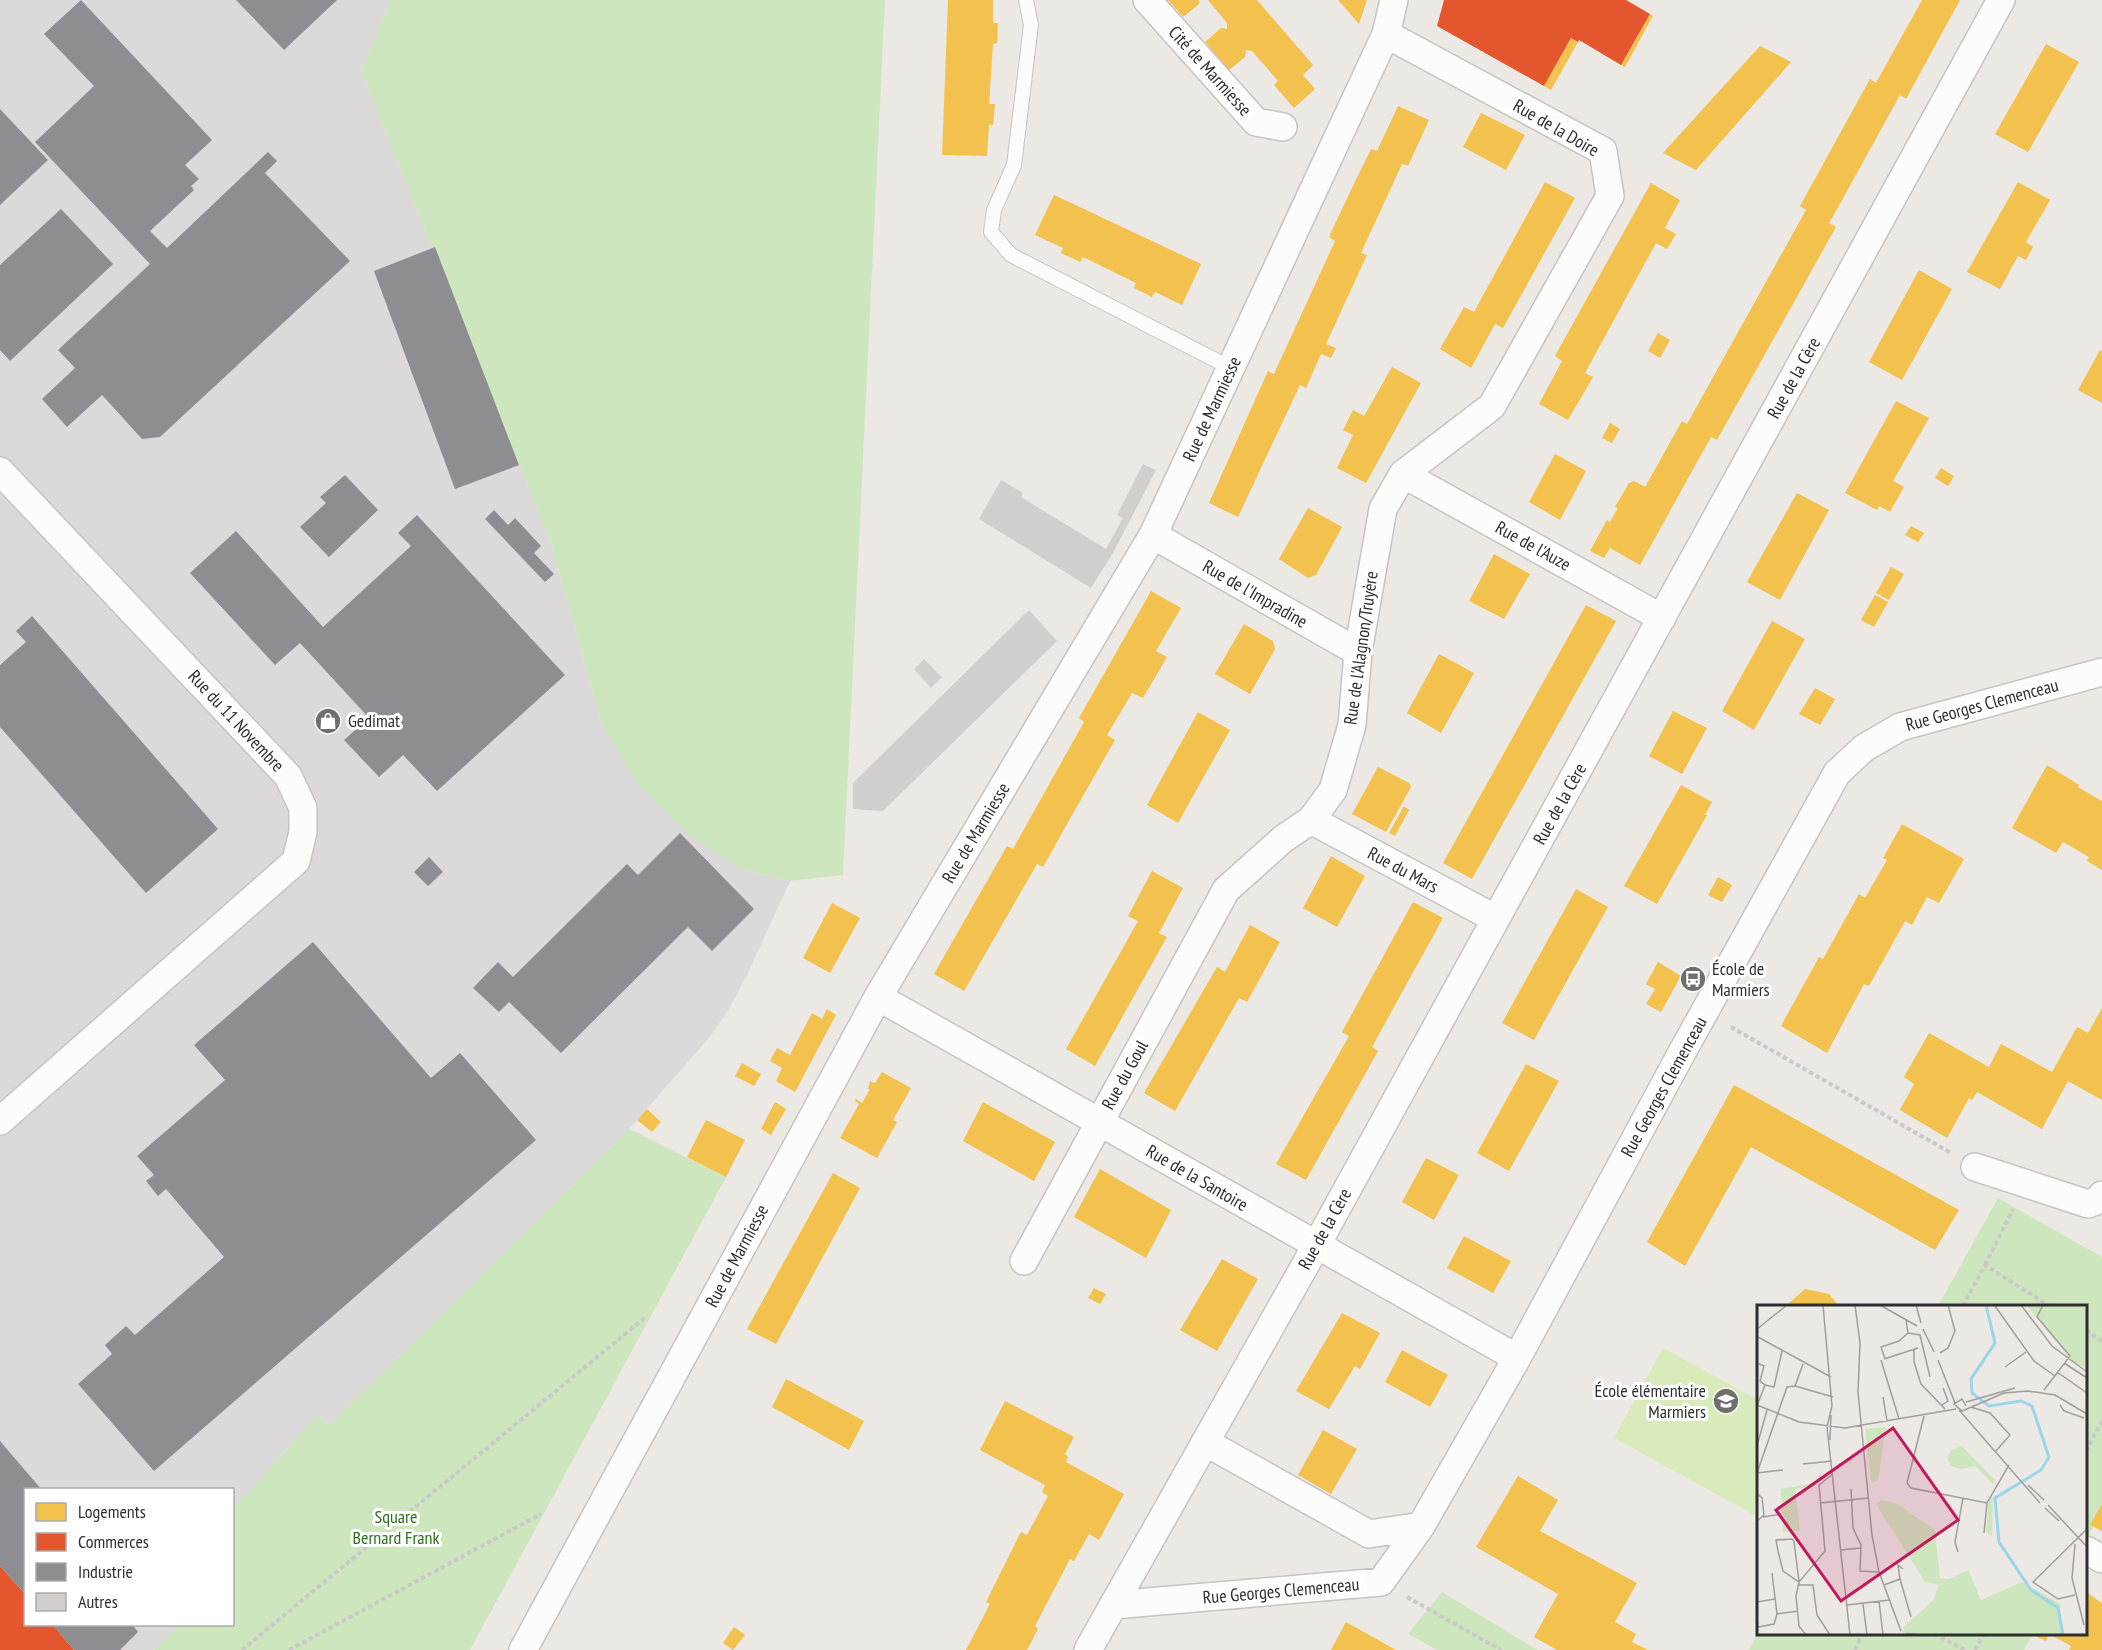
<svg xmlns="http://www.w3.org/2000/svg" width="2102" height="1650" font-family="'PT Sans Narrow',sans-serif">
	<rect width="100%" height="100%" fill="#ece8e4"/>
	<!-- industrial -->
	<path fill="#dcd9db" d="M 0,0 L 391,0 L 361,71 L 551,543 L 602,725 L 742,869 L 790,881 L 747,975 L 726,1014 L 708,1039 L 629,1129 L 328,1426 L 318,1414 L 233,1509 L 232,1490 L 26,1490 L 26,1624 L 179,1625 L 153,1650 L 0,1650 Z"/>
	<!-- green -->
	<path fill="#cee6be" d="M 391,0 L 885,0 L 843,875 L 790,881 L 742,869 L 688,834 L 640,787 L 602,725 L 551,543 L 361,71 Z
		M 629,1129 L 726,1177 L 470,1650 L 153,1650 L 179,1625 L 232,1624 L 233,1509 L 318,1414 L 328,1426 Z
		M 1998,1198 L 2102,1257 L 2102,1510 L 2086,1540 L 2086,1306 L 1938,1306 Z
		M 1442,1592 L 1537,1650 L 1437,1650 L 1408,1634 Z
		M 1758,1633 L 1758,1634 L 2033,1634 L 2024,1650 L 1749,1650 Z"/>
	<!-- pitch -->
	<path fill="#d9eabb" d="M 1663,1348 L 1758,1400 L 1758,1517 L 1614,1438 Z"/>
	<!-- homes -->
	<path fill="#f2c14e" d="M 948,0 L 993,0 L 993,23 L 998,23 L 997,43 L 993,44 L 989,104 L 995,104 L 993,125 L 989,125 L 987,156 L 942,155 Z
		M 1168,0 L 1199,0 L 1199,4 L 1183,17 Z
		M 1208,0 L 1257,0 L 1313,65 L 1303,75 L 1315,89 L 1294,108 L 1274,85 L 1278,81 L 1252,51 L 1246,50 L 1245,57 L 1229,70 L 1205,42 L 1221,28 L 1227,29 L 1227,23 Z
		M 1338,0 L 1367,0 L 1359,24 Z
		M 1922,0 L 1960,0 L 1906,99 L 1900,95 L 1841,202 L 1829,223 L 1836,227 L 1717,440 L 1711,437 L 1640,565 L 1610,548 L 1604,558 L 1590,551 L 1607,520 L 1610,522 L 1618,508 L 1615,507 L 1629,483 L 1634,481 L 1645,487 L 1682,421 L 1687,424 L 1806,210 L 1800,206 L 1870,79 L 1876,83 Z
		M 1650,14 L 1653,16 L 1625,67 L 1621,65 Z
		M 1571,38 L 1578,42 L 1551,90 L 1544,86 Z
		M 2046,44 L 2079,62 L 2028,152 L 1995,134 Z
		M 1760,46 L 1791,62 L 1696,170 L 1663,153 Z
		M 1398,106 L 1429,120 L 1408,166 L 1402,164 L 1361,253 L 1367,255 L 1326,344 L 1336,348 L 1331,358 L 1321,354 L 1306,388 L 1300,385 L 1238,517 L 1209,503 L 1268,371 L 1274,374 L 1335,241 L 1329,237 L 1349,194 L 1371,149 L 1377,151 Z
		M 1481,113 L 1525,135 L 1506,170 L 1463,147 Z
		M 1545,182 L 1575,198 L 1503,328 L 1495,324 L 1471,368 L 1440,349 L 1464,307 L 1474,312 Z
		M 2018,182 L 2050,200 L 2026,242 L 2033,247 L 2026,260 L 2018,256 L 2000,289 L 1967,272 Z
		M 1651,183 L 1680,200 L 1665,228 L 1676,234 L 1667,249 L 1656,243 L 1585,373 L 1593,377 L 1568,420 L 1539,404 L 1562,361 L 1555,356 Z
		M 1054,195 L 1201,264 L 1182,305 L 1155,292 L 1152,297 L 1134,288 L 1136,283 L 1083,257 L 1080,262 L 1061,253 L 1063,248 L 1035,235 Z
		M 1919,270 L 1952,289 L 1902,380 L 1869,362 Z
		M 1658,333 L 1670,340 L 1660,358 L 1648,351 Z
		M 2100,350 L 2102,351 L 2102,403 L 2078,390 Z
		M 1392,367 L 1421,383 L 1366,483 L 1337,468 L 1353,435 L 1343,430 L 1353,410 L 1364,416 Z
		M 1896,401 L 1929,418 L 1893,481 L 1904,487 L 1890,512 L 1879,506 L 1877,510 L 1845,493 Z
		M 1610,423 L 1620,429 L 1612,443 L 1602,438 Z
		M 1555,454 L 1586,471 L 1560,520 L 1529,502 Z
		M 1941,468 L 1954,476 L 1948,486 L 1935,478 Z
		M 1797,493 L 1829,510 L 1780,600 L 1747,582 Z
		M 1308,508 L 1342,527 L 1316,575 L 1308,578 L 1279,559 Z
		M 1911,526 L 1924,533 L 1918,542 L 1905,535 Z
		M 1494,554 L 1530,574 L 1504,619 L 1469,601 Z
		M 1891,567 L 1904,574 L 1889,600 L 1876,593 Z
		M 1151,591 L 1181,608 L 1156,651 L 1167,657 L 1143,698 L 1132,693 L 1107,735 L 1115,740 L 1067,824 L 1043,867 L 1037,864 L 964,991 L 934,974 L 1007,846 L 1013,849 L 1023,831 L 1084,722 L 1079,718 Z
		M 1875,595 L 1888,602 L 1874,627 L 1861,620 Z
		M 1586,605 L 1616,621 L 1472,879 L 1443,863 Z
		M 1772,621 L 1805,639 L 1754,730 L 1722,711 Z
		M 1244,624 L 1273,641 L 1275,649 L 1250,694 L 1215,674 Z
		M 1439,654 L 1474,673 L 1441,733 L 1407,713 Z
		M 1815,688 L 1835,699 L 1820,725 L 1799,714 Z
		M 1673,711 L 1707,728 L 1682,774 L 1649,756 Z
		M 1198,712 L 1230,730 L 1178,823 L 1147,805 Z
		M 2047,765 L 2079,785 L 2078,787 L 2102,801 L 2102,870 L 2087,861 L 2089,857 L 2063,842 L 2056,853 L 2012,828 Z
		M 1378,767 L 1409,783 L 1411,787 L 1386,832 L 1352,814 Z
		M 1681,785 L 1712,802 L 1705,815 L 1707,815 L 1657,904 L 1624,886 Z
		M 1404,806 L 1409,810 L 1395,836 L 1389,833 Z
		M 1902,824 L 1964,859 L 1939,903 L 1927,897 L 1912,925 L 1905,921 L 1869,986 L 1864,984 L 1827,1053 L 1781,1026 L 1819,957 L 1823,959 L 1859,894 L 1865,898 L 1887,860 L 1883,858 Z
		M 1331,856 L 1365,876 L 1337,927 L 1303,908 Z
		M 1152,871 L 1183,888 L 1159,933 L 1167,937 L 1095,1066 L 1066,1049 L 1138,921 L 1128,916 Z
		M 1718,877 L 1732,885 L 1722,902 L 1708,895 Z
		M 1576,889 L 1608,907 L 1534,1040 L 1502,1023 Z
		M 1413,902 L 1443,918 L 1372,1047 L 1378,1051 L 1306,1180 L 1276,1164 L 1349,1036 L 1342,1032 Z
		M 832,903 L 860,918 L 830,973 L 803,958 Z
		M 1250,925 L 1280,942 L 1247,1002 L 1239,998 L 1175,1111 L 1144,1093 L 1217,967 L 1225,972 Z
		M 1658,962 L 1681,976 L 1661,1012 L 1646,1004 L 1655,989 L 1646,984 Z
		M 2102,1008 L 2102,1100 L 2068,1081 L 2042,1129 L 1977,1092 L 1972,1100 L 1969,1098 L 1947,1138 L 1900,1110 L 1914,1084 L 1904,1077 L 1929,1033 L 1989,1067 L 2001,1044 L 2052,1072 L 2077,1027 L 2088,1033 Z
		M 827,1009 L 836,1015 L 795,1092 L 776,1081 L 782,1068 L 770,1061 L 777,1048 L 790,1055 L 812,1013 L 822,1019 Z
		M 742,1063 L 761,1074 L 754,1086 L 735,1076 Z
		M 1526,1064 L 1559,1081 L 1509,1171 L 1477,1153 Z
		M 882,1072 L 911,1088 L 893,1120 L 897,1122 L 877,1158 L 840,1138 L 859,1104 L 855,1101 L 856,1099 L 862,1103 L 870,1089 L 868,1089 L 870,1081 L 875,1083 Z
		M 1734,1085 L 1959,1210 L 1935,1250 L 1751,1147 L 1685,1266 L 1647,1242 Z
		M 775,1102 L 786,1109 L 771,1135 L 761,1129 Z
		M 983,1102 L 1055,1142 L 1034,1181 L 963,1141 Z
		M 647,1109 L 661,1122 L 652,1132 L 637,1120 Z
		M 706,1120 L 745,1140 L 726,1177 L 687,1157 Z
		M 1426,1158 L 1459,1175 L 1434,1220 L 1402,1202 Z
		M 1100,1169 L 1171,1210 L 1146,1258 L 1074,1217 Z
		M 833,1173 L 860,1188 L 776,1344 L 747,1329 Z
		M 1464,1236 L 1511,1261 L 1493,1293 L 1447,1268 Z
		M 1222,1259 L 1258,1279 L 1217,1351 L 1180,1330 Z
		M 1094,1288 L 1106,1294 L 1100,1304 L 1088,1298 Z
		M 1805,1289 L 1829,1294 L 1839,1306 L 1787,1306 L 1788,1304 Z
		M 1342,1313 L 1380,1333 L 1360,1369 L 1355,1366 L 1329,1409 L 1296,1391 Z
		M 1402,1350 L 1448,1375 L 1430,1407 L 1385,1382 Z
		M 786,1379 L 864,1421 L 849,1450 L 772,1407 Z
		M 1005,1401 L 1074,1437 L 1065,1454 L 1068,1457 L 1066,1462 L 1124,1494 L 1099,1540 L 1089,1534 L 1074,1561 L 1070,1559 L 1035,1626 L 1038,1629 L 1027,1650 L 966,1650 L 990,1604 L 986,1602 L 1021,1532 L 1027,1535 L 1048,1496 L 1042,1492 L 1045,1485 L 980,1450 Z
		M 1323,1430 L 1357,1449 L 1331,1494 L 1298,1475 Z
		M 1518,1476 L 1558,1500 L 1540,1531 L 1637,1583 L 1615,1622 L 1636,1634 L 1632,1642 L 1648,1650 L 1557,1650 L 1534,1637 L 1558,1594 L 1476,1547 Z
		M 2102,1504 L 2102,1531 L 2090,1525 Z
		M 2086,1592 L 2102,1603 L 2102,1650 L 2069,1650 L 2071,1646 L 2049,1634 L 2046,1641 L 2035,1636 L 2036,1634 L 2086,1634 Z
		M 1346,1622 L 1396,1650 L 1331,1650 Z
		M 734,1627 L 745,1635 L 733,1650 L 723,1643 Z"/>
	<!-- shops -->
	<path fill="#e4572e" d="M 1444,0 L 1626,0 L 1650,14 L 1621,65 L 1579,40 L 1578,42 L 1571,38 L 1544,86 L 1437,26 Z
		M 0,1566 L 26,1595 L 26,1624 L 52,1624 L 74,1650 L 0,1650 Z"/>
	<!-- industry -->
	<path fill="#8d8d92" d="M 81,0 L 212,140 L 185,165 L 199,179 L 191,186 L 194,190 L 150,231 L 167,248 L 268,152 L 277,161 L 265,173 L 350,261 L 160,437 L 142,439 L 102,395 L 67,427 L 42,399 L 75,368 L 58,350 L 150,264 L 35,142 L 94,86 L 44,34 Z
		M 236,0 L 337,0 L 284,50 Z
		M 0,109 L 48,160 L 0,205 Z
		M 61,209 L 113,264 L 10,361 L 0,350 L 0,265 Z
		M 435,247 L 519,465 L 455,489 L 374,271 Z
		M 345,475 L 378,510 L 329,557 L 300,527 L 326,503 L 320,497 Z
		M 494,510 L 508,525 L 515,518 L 541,546 L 534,553 L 554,574 L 545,582 L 485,519 Z
		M 417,515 L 565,675 L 437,791 L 403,755 L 379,777 L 344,740 L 369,718 L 300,643 L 275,665 L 190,573 L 236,531 L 323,627 L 411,546 L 398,533 Z
		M 32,616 L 218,829 L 146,893 L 0,727 L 0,665 L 26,642 L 16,631 Z
		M 680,833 L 754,909 L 712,951 L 688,927 L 561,1053 L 509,1002 L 499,1012 L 473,988 L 498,962 L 513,977 L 627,864 L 638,875 Z
		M 429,857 L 443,872 L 428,886 L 414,872 Z
		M 313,942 L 431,1078 L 460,1053 L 536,1140 L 154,1471 L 78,1384 L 112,1354 L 105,1345 L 126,1326 L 135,1335 L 224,1257 L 166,1189 L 158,1196 L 146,1181 L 154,1175 L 137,1156 L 225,1080 L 194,1045 Z
		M 0,1441 L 42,1490 L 26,1490 L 26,1595 L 0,1566 Z
		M 52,1624 L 132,1624 L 138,1632 L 120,1650 L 74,1650 Z"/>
	<!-- building -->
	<path fill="#d1cecb" d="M 1143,464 L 1156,470 L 1113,553 L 1091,588 L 979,519 L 1001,480 L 1023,493 L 1021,497 L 1106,549 L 1123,518 L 1117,515 Z
		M 1029,610 L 1057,641 L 883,811 L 853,809 L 853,783 Z
		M 924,659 L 942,677 L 931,688 L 914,669 Z"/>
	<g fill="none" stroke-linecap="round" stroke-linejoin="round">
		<!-- lane casing -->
		<g stroke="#c5c4c5" stroke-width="16">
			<path id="lane" d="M 1026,0 L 1031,25 L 1014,165 L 994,210 L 991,232 L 1011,255 L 1231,368"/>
		</g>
		<!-- street casing -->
		<g stroke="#c5c4c5" stroke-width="30">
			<path id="street" d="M 1147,0 L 1256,122 L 1283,127
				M 0,471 L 288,776 L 303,808 L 303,832 L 296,861 L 0,1121
				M 1403,474 L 1662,618
				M 1153,535 L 1358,652
				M 1311,820 L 1496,919
				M 878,997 L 1517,1358
				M 1975,1167 L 2088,1204 L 2099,1200 L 2102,1195
				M 1024,1261 L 1226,890 L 1283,839 L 1311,820 L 1333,790 L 1352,725 L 1358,652 L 1383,509 L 1403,474 L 1492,406 L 1610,196 L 1603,151 L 1386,34
				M 1205,1442 L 1369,1534 L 1421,1526
				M 2086,1550 L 2102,1559
				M 1113,1605 L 1381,1582 L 1421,1526 L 1517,1358 L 1680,1056 L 1837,773 L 1864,748 L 1900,727 L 2102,672
				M 523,1650 L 878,997 L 1153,535 L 1386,34 L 1394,0
				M 1088,1650 L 1316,1246 L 2001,0"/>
		</g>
		<!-- path -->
		<path stroke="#c9c9c8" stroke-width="4" stroke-dasharray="4.5 3" stroke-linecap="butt" d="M 1731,1027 L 1951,1153
			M 1985,1265 L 2013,1209
			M 1963,1306 L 1985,1265 L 2049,1306
			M 2086,1330 L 2102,1341
			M 2086,1451 L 2102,1421
			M 1407,1597 L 1501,1650
			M 1934,1634 L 1965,1650
			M 242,1650 L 647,1316
			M 289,1650 L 541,1514
			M 1855,1650 L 1862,1634
			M 1975,1650 L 1984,1634"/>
		<!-- lane -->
		<use href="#lane" stroke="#fcfcfb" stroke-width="14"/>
		<!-- street -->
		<use href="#street" stroke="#fcfcfb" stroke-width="27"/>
	</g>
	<!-- icons -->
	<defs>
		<g id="shop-disc" transform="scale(1.35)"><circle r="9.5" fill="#706f6e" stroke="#fff"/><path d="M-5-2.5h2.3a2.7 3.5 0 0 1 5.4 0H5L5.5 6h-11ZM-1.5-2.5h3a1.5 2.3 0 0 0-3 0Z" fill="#fff"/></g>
		<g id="bus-disc" transform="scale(1.35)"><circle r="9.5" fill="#706f6e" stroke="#fff"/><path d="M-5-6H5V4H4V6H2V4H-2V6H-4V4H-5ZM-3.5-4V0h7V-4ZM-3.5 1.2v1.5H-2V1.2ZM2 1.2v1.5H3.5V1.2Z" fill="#fff"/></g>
		<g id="school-disc" transform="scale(1.35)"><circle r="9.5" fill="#706f6e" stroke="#fff"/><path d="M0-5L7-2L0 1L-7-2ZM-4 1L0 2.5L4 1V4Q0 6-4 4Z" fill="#fff"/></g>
	</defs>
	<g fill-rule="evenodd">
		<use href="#shop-disc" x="328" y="721"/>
		<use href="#bus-disc" x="1693" y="979"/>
		<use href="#school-disc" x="1726" y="1401"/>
	</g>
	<g text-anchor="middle" stroke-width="6" stroke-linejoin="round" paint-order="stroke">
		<!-- street labels -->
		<g font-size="18" fill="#2e2e2e" stroke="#fff">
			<text transform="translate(1210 71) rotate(48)" y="6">Cité de Marmiesse</text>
			<text transform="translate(1556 128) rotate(30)" y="6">Rue de la Doire</text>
			<text transform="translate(1794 378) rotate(-61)" y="6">Rue de la Cère</text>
			<text transform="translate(1212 409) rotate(-65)" y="6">Rue de Marmiesse</text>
			<text transform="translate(1533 546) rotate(29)" y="6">Rue de l'Auze</text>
			<text transform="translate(1255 594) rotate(30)" y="6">Rue de l'Impradine</text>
			<text transform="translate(1361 648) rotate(-82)" y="6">Rue de l'Alagnon/Truyère</text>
			<text transform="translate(1982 705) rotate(-15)" y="6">Rue Georges Clemenceau</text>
			<text transform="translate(236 721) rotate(47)" y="6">Rue du 11 Novembre</text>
			<text transform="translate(1560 804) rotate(-61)" y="6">Rue de la Cère</text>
			<text transform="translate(976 833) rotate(-59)" y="6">Rue de Marmiesse</text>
			<text transform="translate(1403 870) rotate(28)" y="6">Rue du Mars</text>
			<text transform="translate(1125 1075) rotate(-61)" y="6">Rue du Goul</text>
			<text transform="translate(1664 1087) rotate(-61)" y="6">Rue Georges Clemenceau</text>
			<text transform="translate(1197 1178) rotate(30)" y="6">Rue de la Santoire</text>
			<text transform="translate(1325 1229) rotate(-61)" y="6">Rue de la Cère</text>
			<text transform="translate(737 1256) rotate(-62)" y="6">Rue de Marmiesse</text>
			<text transform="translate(1281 1591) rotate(-5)" y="6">Rue Georges Clemenceau</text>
		</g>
		<!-- poi labels -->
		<g font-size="18" fill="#2e2e2e" stroke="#fff" text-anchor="start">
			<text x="348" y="727">Gedimat</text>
			<text x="1712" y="975">École de<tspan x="1712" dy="21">Marmiers</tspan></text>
			<text x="1706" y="1397" text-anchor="end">École élémentaire<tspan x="1706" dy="21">Marmiers</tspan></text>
		</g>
		<!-- park labels -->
		<g font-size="18" fill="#2c6e1b" stroke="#fff">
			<text x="396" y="1523">Square<tspan x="396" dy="21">Bernard Frank</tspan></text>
		</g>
	</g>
	<!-- overview -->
	<g transform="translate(1757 1305)">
		<rect width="330" height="330" fill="#ece8e4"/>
		<path d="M 269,0 L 330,0 L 330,63 L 316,57 ZM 129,122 L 121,176 L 114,177 L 108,124 ZM 205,141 L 238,175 L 236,179 L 218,161 L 204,164 L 194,161 L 190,153 L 194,145 ZM 58,178 L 58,182 L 38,184 L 43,226 L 26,227 L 24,184 ZM 232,192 L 236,193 L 235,231 L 229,227 ZM 125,195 L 139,198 L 178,225 L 183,273 L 192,274 L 211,265 L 224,295 L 265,277 L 303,299 L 305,330 L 146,330 L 146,322 L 176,296 L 182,280 L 168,277 L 119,199 Z" fill="#cee6be"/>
		<path fill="none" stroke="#99d6ec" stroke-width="3" d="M 229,0 L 238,38 L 214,74 L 215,88 L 232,101 L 264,96 L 275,101 L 292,152 L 284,165 L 238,193 L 242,237 L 274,285 L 301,303 L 306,330"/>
		<path fill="none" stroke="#a09e9b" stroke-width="1.5" d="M 66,0 L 75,101M 98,0 L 103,38 L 101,87 L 115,230 L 122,267 L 144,326M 123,0 L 160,21M 159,0 L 164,18M 264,0 L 295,41 L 330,67M 286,0 L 280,12 L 313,51 L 287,85M 238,1 L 277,56 L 298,71M 149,15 L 151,28 L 163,30 L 173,72M 0,24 L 30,0M 166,24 L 177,47M 1,32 L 74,72M 157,44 L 157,57 L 164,79 L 188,104M 183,48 L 191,43 L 198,26 L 191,0M 127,54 L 161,43M 128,54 L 124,42 L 142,36 L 151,28M 124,55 L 142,114M 181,55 L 198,98M 0,58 L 7,61 L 3,76 L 8,80M 307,58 L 330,73M 46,59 L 38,81 L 76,92M 248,62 L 269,47M 300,67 L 330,88M 8,80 L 17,82 L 25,46M 126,92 L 130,116M 209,97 L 258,83M 1,98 L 8,80M 0,100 L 42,117 L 88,123 L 199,104M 185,100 L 191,96 L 186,83M 303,100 L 307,106 L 327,113M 75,101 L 70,122 L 93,330M 209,101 L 205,94 L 197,99 L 205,106 L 247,88 L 271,86 L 298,90 L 330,109M 214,102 L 233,108 L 253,130 L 238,147M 202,105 L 283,198M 167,111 L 150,178 L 154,183 L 230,198 L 252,160M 73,135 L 74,110M 0,141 L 10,105M 46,159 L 75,156M 0,168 L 30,82 L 38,81M 0,168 L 26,165M 271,180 L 287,195M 94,184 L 96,223 L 104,240 L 103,266 L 122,267M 0,188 L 5,193 L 7,210 L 0,216M 63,198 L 112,193M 291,200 L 330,242M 288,203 L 302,216M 6,212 L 24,209M 227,228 L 230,198M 35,234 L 37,236 L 42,277 L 26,266 L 21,246 L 19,235 ZM 318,239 L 315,273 L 327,320M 84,245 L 103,243M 201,247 L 198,237 L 206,193M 15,268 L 20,309M 143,274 L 154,312M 42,280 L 56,280 L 60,310 L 73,330M 127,280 L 143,274 L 141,260 L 146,264M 318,290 L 301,294 L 276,277 L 330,224M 122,296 L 126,330M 0,297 L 18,294M 106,299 L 110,330M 90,300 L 133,295M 0,315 L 1,322 L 17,319 L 20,309 L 41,306M 149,329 L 168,330M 49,330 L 42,321 L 39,291 L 42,277 L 68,246 L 62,180 L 76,169"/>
		<path fill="#c2185b" fill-opacity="0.15" stroke="#c2185b" stroke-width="3" d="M 136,123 L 201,215 L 84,296 L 19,205 Z"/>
		<rect width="330" height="330" fill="none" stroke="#2e2e2e" stroke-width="3"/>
	</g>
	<!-- legend -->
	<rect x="24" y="1488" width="210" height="138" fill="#ffffff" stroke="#ababab" stroke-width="1.5"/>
	<rect x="36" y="1503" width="30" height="18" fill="#f2c14e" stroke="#ababab" stroke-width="1.5"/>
	<text x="78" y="1518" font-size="18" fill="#2e2e2e">Logements</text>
	<rect x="36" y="1533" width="30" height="18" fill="#e4572e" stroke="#ababab" stroke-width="1.5"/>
	<text x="78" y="1548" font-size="18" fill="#2e2e2e">Commerces</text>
	<rect x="36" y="1563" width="30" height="18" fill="#8d8d92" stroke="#ababab" stroke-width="1.5"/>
	<text x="78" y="1578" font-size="18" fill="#2e2e2e">Industrie</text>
	<rect x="36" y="1593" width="30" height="18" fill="#d1cecb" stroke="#ababab" stroke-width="1.5"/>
	<text x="78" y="1608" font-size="18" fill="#2e2e2e">Autres</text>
</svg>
